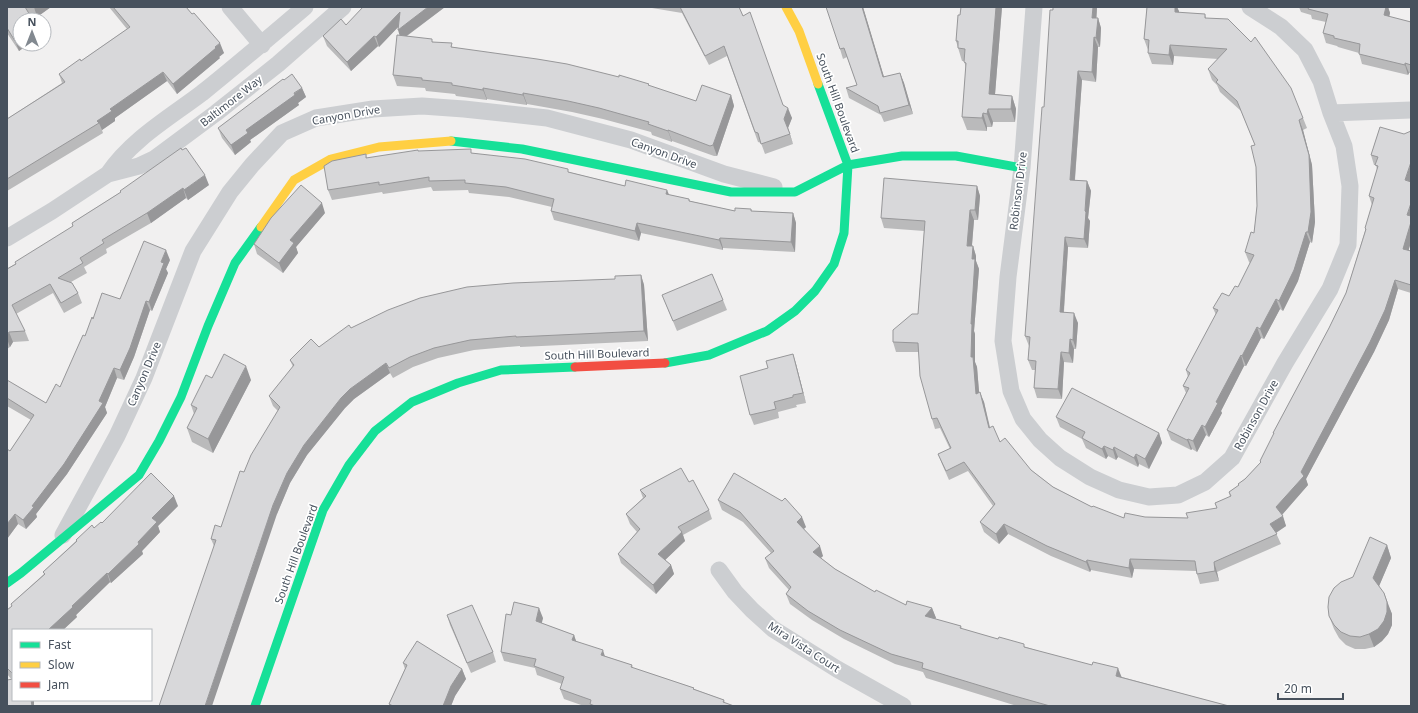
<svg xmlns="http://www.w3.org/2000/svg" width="1418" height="713" font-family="'Noto Sans',sans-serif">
	<rect width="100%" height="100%" fill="#f1f0f0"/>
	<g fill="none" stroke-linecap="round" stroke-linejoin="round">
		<!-- street -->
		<path stroke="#ccced1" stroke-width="17" d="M 230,7 L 262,45
			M 1034,7 L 1022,168 L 1008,277 L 1003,341 L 1011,391 L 1023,419 L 1040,440 L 1060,458 L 1090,477 L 1119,490 L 1149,497 L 1178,495 L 1205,482 L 1232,458 L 1285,363 L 1330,289 L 1348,245 L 1350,186 L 1344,146 L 1331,113 L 1321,81 L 1305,50 L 1281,27 L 1250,7
			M 1331,113 L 1411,110
			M 108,174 C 132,139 169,118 202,93 C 237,65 271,36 305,7
			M 7,238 L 52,211 L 108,174 L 139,166 L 154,159 L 216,113 L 278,64 L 343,7
			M 63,535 L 117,436 L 144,378 L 193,251 L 230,192 L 252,165 L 282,133 L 316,118 L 373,109 L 422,106 L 464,109 L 547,118 L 631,140 L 724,174 L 774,187
			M 719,570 L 735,592 L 752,610 L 773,629 L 837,669 L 903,706"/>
		<!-- fast -->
		<path stroke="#16e098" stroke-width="9" d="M 451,141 L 522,149 L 731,192 L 795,192 L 848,165 L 902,156 L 956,156 L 1022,168
			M 665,363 L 709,355 L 767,331 L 795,311 L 815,291 L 834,264 L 844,233 L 848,165 L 818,84
			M 7,583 L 21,573 L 139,475 L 159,441 L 181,397 L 208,326 L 235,263 L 261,227
			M 255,706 L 323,510 L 349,465 L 375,431 L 412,402 L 458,383 L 501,370 L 575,367"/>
		<!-- slow -->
		<path stroke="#ffcf43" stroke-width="9" d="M 786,7 L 799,31 L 818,84
			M 261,227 L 294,180 L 331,159 L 379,147 L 451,141"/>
		<!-- jam -->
		<path stroke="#f24e42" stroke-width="9" d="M 575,367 L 665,363"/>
	</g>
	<!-- wall -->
	<path fill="#bababb" d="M 7,7 L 51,7 L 37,17 L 31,17 L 20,44 L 29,44 L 19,51 L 7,33 Z
		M 109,7 L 186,7 L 224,53 L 219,57 L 220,58 L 177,94 L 167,81 L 115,118 L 115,121 L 102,130 L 103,133 L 7,191 L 7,119 L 62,83 L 59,74 L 81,61 L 127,29 Z
		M 445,7 L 407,36 L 434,42 L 453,47 L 649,86 L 696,101 L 731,95 L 734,106 L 717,156 L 714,156 L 672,141 L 672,142 L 652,135 L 651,132 L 603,119 L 572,112 L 527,104 L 527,105 L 487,99 L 487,100 L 456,96 L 455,94 L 426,91 L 425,88 L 397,86 L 393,75 L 400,35 L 398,27 L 379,47 L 378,46 L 351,71 L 327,46 L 323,36 L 346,25 Z
		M 646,7 L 739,7 L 783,105 L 792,118 L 788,128 L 793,144 L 765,154 L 761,143 L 758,142 L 727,56 L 709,65 L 682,13 Z
		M 863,7 L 884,77 L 900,73 L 904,83 L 913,114 L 884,122 L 881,115 L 849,98 L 846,88 L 857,85 L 847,57 L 843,59 L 840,49 Z
		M 961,7 L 1002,7 L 995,94 L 1012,96 L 1016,109 L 1015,122 L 993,122 L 992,127 L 987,127 L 987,131 L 967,130 L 962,117 L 966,68 L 964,61 L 962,61 L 956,41 L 960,15 Z
		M 1053,7 L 1097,7 L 1096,18 L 1098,18 L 1101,28 L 1100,47 L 1098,47 L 1096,82 L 1082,80 L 1075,180 L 1087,181 L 1091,191 L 1088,218 L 1090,221 L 1088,248 L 1068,247 L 1064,312 L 1078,323 L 1076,349 L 1074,349 L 1073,363 L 1064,362 L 1062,399 L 1037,398 L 1034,388 L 1035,370 L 1032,370 L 1028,360 L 1029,346 L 1025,336 L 1044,107 Z
		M 1147,7 L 1177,7 L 1179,13 L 1205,14 L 1206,18 L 1303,118 L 1307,128 L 1303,130 L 1312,165 L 1315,222 L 1312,243 L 1310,242 L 1298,281 L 1283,311 L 1280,309 L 1264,339 L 1261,338 L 1246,366 L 1244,366 L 1221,411 L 1222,413 L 1209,437 L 1206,435 L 1197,452 L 1192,449 L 1191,450 L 1171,440 L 1167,430 L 1186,393 L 1183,386 L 1188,377 L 1186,370 L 1216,315 L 1213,308 L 1229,296 L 1238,287 L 1250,263 L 1249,262 L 1245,252 L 1254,233 L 1257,206 L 1256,167 L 1255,145 L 1241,111 L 1220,92 L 1217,85 L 1212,80 L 1208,69 L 1218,59 L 1174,56 L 1173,65 L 1152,64 L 1148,53 L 1148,50 L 1144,39 Z
		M 1299,7 L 1388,7 L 1390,13 L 1389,17 L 1411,22 L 1411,73 L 1409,73 L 1408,75 L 1362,64 L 1359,53 L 1338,47 L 1337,46 L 1326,43 L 1323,33 L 1326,22 L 1312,19 L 1311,15 L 1301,12 Z
		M 284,80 L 302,88 L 306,97 L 298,103 L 299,105 L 250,140 L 251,142 L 235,155 L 222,138 L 218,128 Z
		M 1380,127 L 1409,250 L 1411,251 L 1411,293 L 1398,289 L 1389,320 L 1374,352 L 1306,479 L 1308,485 L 1282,515 L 1286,526 L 1276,533 L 1281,544 L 1217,572 L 1219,581 L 1200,584 L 1197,574 L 1196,571 L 1134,569 L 1132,578 L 1091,570 L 1090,572 L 1051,556 L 1008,534 L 999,544 L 984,532 L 980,522 L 993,506 L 968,471 L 949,480 L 942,464 L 938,454 L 950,449 L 940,428 L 935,429 L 932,419 L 919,352 L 896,352 L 893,342 L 918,314 L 924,231 L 884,228 L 881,218 L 977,186 L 980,196 L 978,220 L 974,220 L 972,246 L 973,246 L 976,256 L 976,261 L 979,269 L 974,331 L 975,334 L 975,362 L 977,367 L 979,393 L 984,402 L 990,427 L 1000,442 L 1031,470 L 1053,487 L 1092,507 L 1124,518 L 1145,517 L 1188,518 L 1217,508 L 1215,503 L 1230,497 L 1229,492 L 1238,486 L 1238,484 L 1245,479 L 1260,463 L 1260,461 L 1274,435 L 1273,433 L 1329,328 L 1346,293 L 1365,231 L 1365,228 L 1372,205 L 1369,196 L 1377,170 L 1376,165 L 1374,165 L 1371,155 Z
		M 418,151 L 473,153 L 569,172 L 625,186 L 689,199 L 690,201 L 735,211 L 751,209 L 752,211 L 793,213 L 796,223 L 795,252 L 723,248 L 723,250 L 641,233 L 639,241 L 554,220 L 551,211 L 552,207 L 509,197 L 469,193 L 468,190 L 433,191 L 431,187 L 383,194 L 382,192 L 332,200 L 328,190 L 366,154 L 367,158 Z
		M 209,185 L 188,200 L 186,198 L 151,223 L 106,249 L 107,253 L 84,267 L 87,273 L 71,282 L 78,293 L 82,303 L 64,313 L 53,293 L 16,314 L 25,331 L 29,341 L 13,342 L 10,347 L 7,349 L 7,269 L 73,226 L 72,223 L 121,192 Z
		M 325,213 L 296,247 L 298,253 L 283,273 L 257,254 L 254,244 Z
		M 170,260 L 166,269 L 168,273 L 152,311 L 150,310 L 134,357 L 124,380 L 117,378 L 105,407 L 107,413 L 67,474 L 36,514 L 37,517 L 26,529 L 18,524 L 7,539 L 10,451 L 31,420 L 7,406 L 7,381 L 46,403 L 60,387 L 93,319 Z
		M 641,275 L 644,285 L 648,341 L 520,347 L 520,346 L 474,350 L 438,358 L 413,367 L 393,378 L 390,373 L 354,399 L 345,408 L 307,455 L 290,483 L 277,514 L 214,546 L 211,539 L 221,527 L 244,472 L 278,411 L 273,406 L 269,396 L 293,367 L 290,360 L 319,347 L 351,328 L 615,279 Z
		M 662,295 L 723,300 L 727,310 L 677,331 Z
		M 793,354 L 796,364 L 806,403 L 796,405 L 797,407 L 778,412 L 779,418 L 754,425 L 750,415 L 768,368 Z
		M 212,378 L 251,380 L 213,453 L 192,442 L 187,428 L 194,414 L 191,405 Z
		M 1056,417 L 1159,433 L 1162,443 L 1149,469 L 1139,464 L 1138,467 L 1118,457 L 1116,460 L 1108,456 L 1106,459 L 1086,448 L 1082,439 L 1060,427 Z
		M 689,482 L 709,510 L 712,519 L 683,535 L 685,541 L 665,560 L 671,565 L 674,574 L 656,594 L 621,563 L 618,554 L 637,532 L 630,524 L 626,514 L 643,498 L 640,490 Z
		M 718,500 L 806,527 L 804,529 L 823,556 L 821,558 L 835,569 L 875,592 L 906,605 L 932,608 L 936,618 L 934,619 L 961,626 L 962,629 L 1026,647 L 1122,677 L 1228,706 L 1017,706 L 926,678 L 923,672 L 895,664 L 844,639 L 812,620 L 790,604 L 786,594 L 789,590 L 769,568 L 765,558 L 771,553 L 743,522 L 722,510 Z
		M 178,506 L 158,526 L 160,532 L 142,551 L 143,554 L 111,583 L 110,582 L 76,615 L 77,617 L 63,630 L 13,630 L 13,700 L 34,700 L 34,706 L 7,706 L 12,680 L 7,674 L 7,610 L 12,606 L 11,604 L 44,574 L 43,572 L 76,541 L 76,540 L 102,523 Z
		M 1387,545 L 1391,558 L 1379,586 L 1392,614 L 1392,625 L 1388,634 L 1382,641 L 1374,647 L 1365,649 L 1355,649 L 1346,645 L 1339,638 L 1334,629 L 1329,616 L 1353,577 Z
		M 447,615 L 493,652 L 496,662 L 471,673 L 450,625 Z
		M 511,615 L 543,618 L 541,623 L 574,635 L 576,641 L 605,656 L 632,665 L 633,668 L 694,688 L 694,689 L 724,700 L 725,703 L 734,706 L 584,706 L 564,699 L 560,689 L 562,684 L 537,675 L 535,668 L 504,661 L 501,652 Z
		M 403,663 L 462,669 L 466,679 L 455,696 L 451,706 L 389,706 L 389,704 L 405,669 Z"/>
	<!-- shaded-wall -->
	<path fill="#979799" d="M 34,7 L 51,7 L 37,17 Z
		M 428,7 L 445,7 L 401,40 L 398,30 Z
		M 862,7 L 863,7 L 887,87 L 883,77 Z
		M 996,7 L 1002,7 L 994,107 L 989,94 Z
		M 1093,7 L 1097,7 L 1096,28 L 1092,18 Z
		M 1175,7 L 1177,7 L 1179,11 L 1179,23 L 1175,12 Z
		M 1386,7 L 1388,7 L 1390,13 L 1387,25 L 1384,15 Z
		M 400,12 L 403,22 L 379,47 L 376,37 Z
		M 1098,18 L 1101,28 L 1100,47 L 1096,38 Z
		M 374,36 L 378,46 L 351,71 L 347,62 Z
		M 1094,37 L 1098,47 L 1096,82 L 1092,72 Z
		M 20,38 L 20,44 L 29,44 L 19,51 L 15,41 Z
		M 220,43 L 224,53 L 219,57 L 220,58 L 177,94 L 173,84 Z
		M 1170,45 L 1174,56 L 1173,65 L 1169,55 Z
		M 1405,63 L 1409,73 L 1408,75 L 1405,65 Z
		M 1078,71 L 1082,80 L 1074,190 L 1070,180 Z
		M 163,72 L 167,81 L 115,118 L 115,121 L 102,130 L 99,123 L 97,121 L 110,109 Z
		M 900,73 L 904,83 L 913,114 L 909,105 Z
		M 302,88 L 306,97 L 298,103 L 299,105 L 250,140 L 251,142 L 235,155 L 231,145 L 246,130 Z
		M 483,88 L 487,99 L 487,100 L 483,90 Z
		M 523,93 L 527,104 L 527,105 L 523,95 Z
		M 731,95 L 734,106 L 717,156 L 713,145 Z
		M 1012,96 L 1016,109 L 1015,122 L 1011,109 Z
		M 788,108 L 792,118 L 788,128 L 793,144 L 784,119 Z
		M 988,109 L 993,122 L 992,127 L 987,114 Z
		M 983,113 L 987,127 L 987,131 L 982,118 Z
		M 1299,120 L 1303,130 L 1312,165 L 1315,222 L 1312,243 L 1308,232 Z
		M 668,130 L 672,141 L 672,142 L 668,131 Z
		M 1411,162 L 1411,182 L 1405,180 Z
		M 205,175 L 209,185 L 188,200 L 184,190 Z
		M 1087,181 L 1091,191 L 1088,218 L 1090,221 L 1088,248 L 1084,239 L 1085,211 Z
		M 977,186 L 980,196 L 978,220 L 975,210 Z
		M 183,188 L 186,198 L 151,223 L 147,213 Z
		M 667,190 L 671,199 L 666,194 Z
		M 322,203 L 325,213 L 296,247 L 298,253 L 283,273 L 279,263 L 290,240 Z
		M 1411,203 L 1411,243 L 1406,258 L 1403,249 L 1407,215 Z
		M 970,210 L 974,220 L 971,256 L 967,246 Z
		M 793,213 L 796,223 L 795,252 L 791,242 Z
		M 637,223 L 641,233 L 639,241 L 635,231 Z
		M 1306,232 L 1310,242 L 1298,281 L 1283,311 L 1279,301 Z
		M 1065,237 L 1068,247 L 1063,322 L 1060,312 Z
		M 720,238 L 723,248 L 723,250 L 719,240 Z
		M 973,246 L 976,256 L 976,261 L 979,269 L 974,331 L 975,334 L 975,362 L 977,367 L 980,403 L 976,394 L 971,357 L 971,324 L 972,259 Z
		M 166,250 L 170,260 L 166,269 L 168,273 L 152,311 L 149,302 L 161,262 Z
		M 641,275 L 644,285 L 648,341 L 644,331 Z
		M 1395,280 L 1398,289 L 1389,320 L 1374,352 L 1306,479 L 1308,485 L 1280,517 L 1276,507 L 1301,472 Z
		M 1276,299 L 1280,309 L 1264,339 L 1260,329 Z
		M 146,301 L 150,310 L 134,357 L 124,380 L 120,370 Z
		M 1074,313 L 1078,323 L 1076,349 L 1073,340 Z
		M 1257,327 L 1261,338 L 1246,366 L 1242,356 Z
		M 9,332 L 13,342 L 10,347 L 7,339 L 7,336 Z
		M 1070,339 L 1074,349 L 1073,363 L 1069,353 Z
		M 1061,352 L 1064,362 L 1062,399 L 1058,389 Z
		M 793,354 L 796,364 L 806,403 L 803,393 Z
		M 1241,355 L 1244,366 L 1221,411 L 1222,413 L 1209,437 L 1205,427 L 1216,402 Z
		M 386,363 L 390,373 L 354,399 L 345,408 L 307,455 L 290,483 L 277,514 L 212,706 L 205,706 L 273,505 L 287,473 L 304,445 L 341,398 L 350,389 Z
		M 246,366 L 251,380 L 213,453 L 208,439 Z
		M 114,368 L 117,378 L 105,407 L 107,413 L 67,474 L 36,514 L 37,517 L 26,529 L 23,520 L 99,401 Z
		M 980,392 L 984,402 L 992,438 L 989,428 Z
		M 1202,425 L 1206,435 L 1197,452 L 1193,441 Z
		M 1159,433 L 1162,443 L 1149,469 L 1145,459 Z
		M 1188,439 L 1192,449 L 1191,450 L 1187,440 Z
		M 1104,446 L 1108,456 L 1106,459 L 1102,449 Z
		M 1114,447 L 1118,457 L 1116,460 L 1113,450 Z
		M 1136,454 L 1139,464 L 1138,467 L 1134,458 Z
		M 174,496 L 178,506 L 158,526 L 160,532 L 142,551 L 143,554 L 111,583 L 108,574 L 138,542 L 152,518 Z
		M 15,514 L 18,524 L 7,539 L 7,524 Z
		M 1283,516 L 1286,526 L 1274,534 L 1270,524 Z
		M 802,517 L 806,527 L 801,531 L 797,522 Z
		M 1004,524 L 1008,534 L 999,544 L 996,534 Z
		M 682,532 L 685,541 L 662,563 L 658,554 Z
		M 1387,545 L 1391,558 L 1377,591 L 1373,578 Z
		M 820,546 L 823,556 L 816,562 L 813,552 Z
		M 1130,559 L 1134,569 L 1132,578 L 1129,568 Z
		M 1087,560 L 1091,570 L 1090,572 L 1086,562 Z
		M 1214,562 L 1217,572 L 1219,581 L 1215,571 Z
		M 671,565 L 674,574 L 656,594 L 653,585 Z
		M 107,573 L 110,582 L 76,615 L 77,617 L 63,630 L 48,630 L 72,606 Z
		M 1384,593 L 1392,614 L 1392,625 L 1388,634 L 1382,641 L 1374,647 L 1369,634 Z
		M 539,608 L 543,618 L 540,631 L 536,621 Z
		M 932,608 L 936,618 L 929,626 L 925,616 Z
		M 574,635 L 577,644 L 572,640 Z
		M 603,650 L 606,660 L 601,655 Z
		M 1118,668 L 1122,678 L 1116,676 Z
		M 462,669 L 466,679 L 455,696 L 451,706 L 443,706 L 451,686 Z
		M 31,700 L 34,700 L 34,706 L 32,706 Z"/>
	<!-- building -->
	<path fill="#d8d8da" stroke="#979799" d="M 7,7 L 34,7 L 25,7 L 33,20 L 20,20 L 20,38 L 15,41 L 7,28 Z
		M 113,7 L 186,7 L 192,14 L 194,13 L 220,43 L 215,47 L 216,48 L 173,84 L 163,72 L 110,109 L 112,111 L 97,121 L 99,123 L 7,179 L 7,119 L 65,82 L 59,74 L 80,59 L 81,61 L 130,27 Z
		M 363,7 L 428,7 L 398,30 L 400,12 L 376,37 L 374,36 L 347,62 L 323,36 L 341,19 L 346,25 Z
		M 680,7 L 739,7 L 743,16 L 750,12 L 783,105 L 788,108 L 784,119 L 790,134 L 761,144 L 758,133 L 755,132 L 724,46 L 705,56 Z
		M 826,7 L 862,7 L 883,77 L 900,73 L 909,105 L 880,113 L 878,106 L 846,88 L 857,85 L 844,48 L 840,49 Z
		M 961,7 L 996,7 L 989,94 L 1012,96 L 1011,109 L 988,109 L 987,114 L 983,113 L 982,118 L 962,117 L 966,63 L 964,62 L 965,49 L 958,48 L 958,41 L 956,41 L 958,15 L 960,15 Z
		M 1053,7 L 1093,7 L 1092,18 L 1098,18 L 1096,38 L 1094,37 L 1092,72 L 1078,71 L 1070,180 L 1087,181 L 1085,211 L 1086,212 L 1084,239 L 1065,237 L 1060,312 L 1074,313 L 1073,340 L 1070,339 L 1069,353 L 1061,352 L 1058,389 L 1034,388 L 1036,361 L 1028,360 L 1030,337 L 1025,336 L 1042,107 L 1044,107 L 1050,10 L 1053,10 Z
		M 1147,7 L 1175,7 L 1175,12 L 1205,14 L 1205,18 L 1228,19 L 1251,42 L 1255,37 L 1291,88 L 1303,118 L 1299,120 L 1309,155 L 1311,212 L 1308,232 L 1306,232 L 1294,270 L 1279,301 L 1276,299 L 1260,329 L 1257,327 L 1242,356 L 1241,355 L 1216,402 L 1218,403 L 1205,427 L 1202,425 L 1193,441 L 1188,439 L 1187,440 L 1167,430 L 1189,388 L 1183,386 L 1190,373 L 1186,370 L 1218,310 L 1213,308 L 1222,293 L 1229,296 L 1235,286 L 1238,287 L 1254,255 L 1245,252 L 1251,232 L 1254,233 L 1257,206 L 1256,167 L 1251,146 L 1255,145 L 1237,101 L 1216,82 L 1218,80 L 1208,69 L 1227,49 L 1170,45 L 1169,55 L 1148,53 L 1149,40 L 1144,39 Z
		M 1309,7 L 1386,7 L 1384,15 L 1411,22 L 1411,65 L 1405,63 L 1405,65 L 1359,54 L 1360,44 L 1334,38 L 1334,36 L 1323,33 L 1328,14 L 1308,9 Z
		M 397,35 L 432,39 L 432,42 L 452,43 L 451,47 L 537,59 L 567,64 L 619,77 L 619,75 L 649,84 L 648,85 L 696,101 L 702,85 L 731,95 L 713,145 L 710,146 L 668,130 L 668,131 L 648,124 L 649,122 L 599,108 L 568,101 L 523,93 L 523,95 L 483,88 L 483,90 L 452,85 L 452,83 L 422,80 L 422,78 L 393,75 Z
		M 292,74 L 302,88 L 294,93 L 295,95 L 246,130 L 248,133 L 231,145 L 218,128 L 283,79 L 284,80 Z
		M 1380,127 L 1404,134 L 1411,131 L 1411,162 L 1405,180 L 1411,182 L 1411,203 L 1407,215 L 1411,216 L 1411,222 L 1403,249 L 1411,251 L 1411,285 L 1395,280 L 1385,310 L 1370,342 L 1301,472 L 1304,476 L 1276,507 L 1283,516 L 1270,524 L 1277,534 L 1214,562 L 1215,571 L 1197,574 L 1195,561 L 1130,559 L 1129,568 L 1087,560 L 1086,562 L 1047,546 L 1004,524 L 996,534 L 980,522 L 995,504 L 964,462 L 946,471 L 938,454 L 951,448 L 937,418 L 932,419 L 920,376 L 918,343 L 893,342 L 893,330 L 912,314 L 918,314 L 925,221 L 881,218 L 884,178 L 977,186 L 975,210 L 970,210 L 967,246 L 973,246 L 972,259 L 975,259 L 971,324 L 972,324 L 971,357 L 973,357 L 976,394 L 980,392 L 989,428 L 993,426 L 1000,442 L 1005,438 L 1031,470 L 1053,487 L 1092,507 L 1093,506 L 1124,518 L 1125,513 L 1145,517 L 1188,518 L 1186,513 L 1217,508 L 1215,503 L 1231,496 L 1229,492 L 1239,485 L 1238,484 L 1245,479 L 1261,462 L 1260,461 L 1274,433 L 1273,433 L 1329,328 L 1346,293 L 1366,229 L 1365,228 L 1374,198 L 1369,196 L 1378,166 L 1375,165 L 1378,157 L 1371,155 Z
		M 181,148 L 182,150 L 186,148 L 205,175 L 184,190 L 183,188 L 147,213 L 102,240 L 104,243 L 80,258 L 83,263 L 58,278 L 72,283 L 78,293 L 61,303 L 50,284 L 12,305 L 25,331 L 9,332 L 7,336 L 7,269 L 16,264 L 15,262 L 73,226 L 72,223 L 121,192 L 120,191 Z
		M 471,149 L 471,153 L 525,159 L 568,169 L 568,172 L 625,186 L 626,180 L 667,190 L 666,194 L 689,199 L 689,201 L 735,211 L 735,208 L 751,209 L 751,211 L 793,213 L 791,242 L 720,238 L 719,240 L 637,223 L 635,231 L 551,211 L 554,199 L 506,187 L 465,183 L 465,180 L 429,181 L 429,177 L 379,185 L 379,182 L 328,190 L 324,166 L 332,161 L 366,154 L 366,158 L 418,150 L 418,151 Z
		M 301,185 L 322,203 L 290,240 L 294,243 L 279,263 L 254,244 L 271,218 Z
		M 144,241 L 166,250 L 161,262 L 164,263 L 149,302 L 146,301 L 130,348 L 120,370 L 114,368 L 99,401 L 103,403 L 64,464 L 32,506 L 34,507 L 23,520 L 15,514 L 7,524 L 7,449 L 10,451 L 34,415 L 7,398 L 7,380 L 46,403 L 56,384 L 60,387 L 83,335 L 85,336 L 92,317 L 93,319 L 102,293 L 120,299 Z
		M 712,274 L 723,300 L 673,321 L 662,295 Z
		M 641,275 L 644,331 L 516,337 L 516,336 L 470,340 L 434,348 L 410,357 L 389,368 L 386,363 L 350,389 L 341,398 L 304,445 L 287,473 L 273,505 L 205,706 L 159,706 L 216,540 L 211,539 L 215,525 L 221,527 L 240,471 L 244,472 L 251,455 L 280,407 L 269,396 L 294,365 L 290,360 L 311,339 L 319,347 L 349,325 L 351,328 L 388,310 L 420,298 L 467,287 L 513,283 L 615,279 L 615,276 Z
		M 224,354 L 246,366 L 208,439 L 187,428 L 197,408 L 191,405 L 206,375 L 212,378 Z
		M 793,354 L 803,393 L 793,395 L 793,397 L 774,402 L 776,409 L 750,415 L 740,376 L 768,368 L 766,361 Z
		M 1072,388 L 1159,433 L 1145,459 L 1136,454 L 1134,458 L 1114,447 L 1113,450 L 1104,446 L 1102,449 L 1082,438 L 1085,432 L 1056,417 Z
		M 681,468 L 689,482 L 693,480 L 709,510 L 678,527 L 682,532 L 658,554 L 671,565 L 653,585 L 618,554 L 640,529 L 626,514 L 646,496 L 640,490 Z
		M 151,473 L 174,496 L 152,518 L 157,522 L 138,542 L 139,544 L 108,574 L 107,573 L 72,606 L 73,607 L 48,630 L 13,630 L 13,674 L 7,668 L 7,610 L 12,606 L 11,604 L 45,574 L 43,572 L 77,541 L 76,540 L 92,525 L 94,528 L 101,522 L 102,523 Z
		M 734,473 L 782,501 L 785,498 L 802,517 L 797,522 L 820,546 L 813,552 L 835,569 L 875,592 L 876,590 L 906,605 L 907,601 L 932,608 L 925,616 L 961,626 L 960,628 L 998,639 L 999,637 L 1024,644 L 1024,647 L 1092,665 L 1093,662 L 1118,668 L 1116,676 L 1229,706 L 1050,706 L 1011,695 L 922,668 L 923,663 L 891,654 L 840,630 L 808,611 L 786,594 L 791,587 L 765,558 L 774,551 L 740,512 L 718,500 Z
		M 1370,537 L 1387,545 L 1373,578 L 1384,593 L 1387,602 L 1387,612 L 1384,621 L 1378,629 L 1369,634 L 1360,637 L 1350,636 L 1341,632 L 1334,625 L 1329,616 L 1328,607 L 1329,597 L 1334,588 L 1341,582 L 1353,577 Z
		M 514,602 L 539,608 L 536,621 L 574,635 L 572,640 L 603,650 L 601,655 L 632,665 L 631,667 L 694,688 L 693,689 L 724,700 L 723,702 L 734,706 L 595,706 L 590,704 L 591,700 L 560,689 L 564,677 L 534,666 L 536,659 L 501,652 L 506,614 L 511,615 Z
		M 472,605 L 493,652 L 467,663 L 447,615 Z
		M 417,641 L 462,669 L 451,686 L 443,706 L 393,706 L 389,704 L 407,665 L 403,663 Z
		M 13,679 L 13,700 L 31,700 L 32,706 L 7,706 L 7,680 Z"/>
	<g text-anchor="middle" stroke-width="3.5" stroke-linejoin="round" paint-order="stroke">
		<!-- street labels -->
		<g font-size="11" fill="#47515d" stroke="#fff">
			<text transform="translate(231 101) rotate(-38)" y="4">Baltimore Way</text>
			<text transform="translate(838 103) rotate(70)" y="4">South Hill Boulevard</text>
			<text transform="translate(346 115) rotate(-10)" y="4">Canyon Drive</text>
			<text transform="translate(664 153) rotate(20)" y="4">Canyon Drive</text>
			<text transform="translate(1018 191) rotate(-83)" y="4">Robinson Drive</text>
			<text transform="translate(597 354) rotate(-2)" y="4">South Hill Boulevard</text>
			<text transform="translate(144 374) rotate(-67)" y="4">Canyon Drive</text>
			<text transform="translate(1256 415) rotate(-61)" y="4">Robinson Drive</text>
			<text transform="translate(296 554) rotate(-70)" y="4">South Hill Boulevard</text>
			<text transform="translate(804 647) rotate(33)" y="4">Mira Vista Court</text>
		</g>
	</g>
	<!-- border -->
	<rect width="1418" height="713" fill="none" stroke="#47515d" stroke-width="16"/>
	<!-- legend -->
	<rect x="12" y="629" width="140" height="72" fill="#ffffff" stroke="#b5b9be"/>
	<rect x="20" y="642" width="20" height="6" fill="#16e098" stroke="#b5b9be"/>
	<text x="48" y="649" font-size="12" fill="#47515d">Fast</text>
	<rect x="20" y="662" width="20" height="6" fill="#ffcf43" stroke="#b5b9be"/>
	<text x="48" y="669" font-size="12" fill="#47515d">Slow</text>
	<rect x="20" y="682" width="20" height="6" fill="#f24e42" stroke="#b5b9be"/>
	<text x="48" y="689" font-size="12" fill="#47515d">Jam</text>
	<!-- north arrow -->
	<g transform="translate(32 32)"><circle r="19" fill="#ffffff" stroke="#b5b9be"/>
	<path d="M0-3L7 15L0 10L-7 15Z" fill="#828990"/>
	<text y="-6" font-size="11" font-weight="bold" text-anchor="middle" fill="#47515d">N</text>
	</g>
	<!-- scale -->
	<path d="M1278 693v6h65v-6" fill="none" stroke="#47515d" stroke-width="2"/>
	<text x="1284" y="693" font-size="12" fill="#47515d" stroke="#ffffff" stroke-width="3" paint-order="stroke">20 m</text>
</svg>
